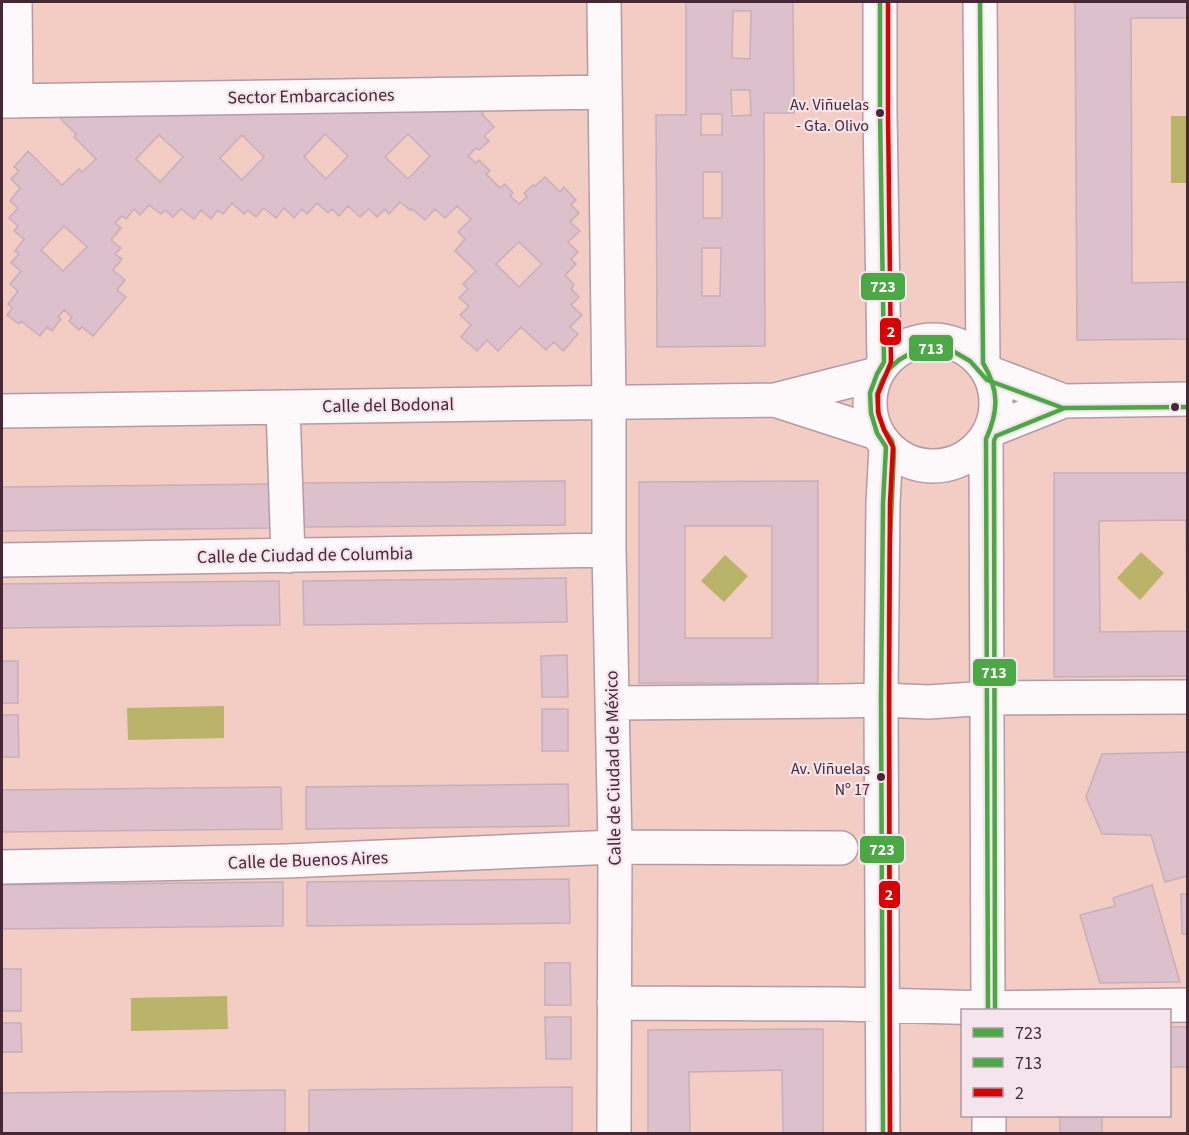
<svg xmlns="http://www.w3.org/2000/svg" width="1189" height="1135" font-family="'Source Sans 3',sans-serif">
	<rect width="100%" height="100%" fill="#f2d8e3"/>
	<!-- green -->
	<path fill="#f3ccc3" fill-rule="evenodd" d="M 2,2 L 1187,2 L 1187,1133 L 2,1134 ZM 962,1010 L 1170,1010 L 1170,1116 L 962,1116 Z"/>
	<!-- water -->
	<path fill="#b9b46a" d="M 1171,116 L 1187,116 L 1187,183 L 1171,183 Z
		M 1141,552 L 1164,573 L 1140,600 L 1117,578 Z
		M 725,555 L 748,576 L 724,602 L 701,581 Z
		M 224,706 L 224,738 L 128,740 L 127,708 Z
		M 227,996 L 228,1029 L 131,1031 L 131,998 Z"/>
	<!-- building -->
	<path fill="#dcc1cd" stroke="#c8aeb9" stroke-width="1.5" fill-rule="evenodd" d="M 686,2 L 793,2 L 794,113 L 764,113 L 765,346 L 657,347 L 656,115 L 686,115 ZM 733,11 L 751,11 L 750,59 L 732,58 ZM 731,90 L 750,90 L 751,115 L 732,116 ZM 701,114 L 722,114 L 722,135 L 701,135 ZM 703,172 L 722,172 L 722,218 L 703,218 ZM 702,248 L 721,248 L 720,296 L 702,296 Z
		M 1075,2 L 1188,2 L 1188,18 L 1131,18 L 1132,283 L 1188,282 L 1188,339 L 1077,340 Z
		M 472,99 L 484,111 L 482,114 L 494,127 L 484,136 L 489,141 L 479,150 L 476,148 L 468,156 L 476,163 L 479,160 L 490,171 L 486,174 L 500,188 L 505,184 L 513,193 L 510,196 L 519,204 L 527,197 L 524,193 L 533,185 L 535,186 L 545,177 L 560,192 L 564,187 L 576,200 L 571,205 L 579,213 L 570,222 L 580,231 L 568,242 L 578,252 L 571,259 L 576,264 L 565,275 L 574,285 L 571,289 L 579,297 L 571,305 L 582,315 L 570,327 L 578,334 L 563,351 L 554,342 L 546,350 L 521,327 L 498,351 L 487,340 L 477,351 L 461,337 L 471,325 L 460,315 L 469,306 L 459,298 L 468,289 L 463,284 L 476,271 L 455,251 L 465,239 L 458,232 L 471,219 L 457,206 L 445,218 L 435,209 L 425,220 L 412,209 L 410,210 L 400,202 L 389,214 L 385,209 L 377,217 L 369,209 L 360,217 L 348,206 L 339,216 L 332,209 L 328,213 L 317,203 L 307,214 L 302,209 L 294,218 L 284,208 L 276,218 L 264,208 L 256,217 L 248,210 L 244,214 L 232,203 L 223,214 L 218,210 L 211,219 L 201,210 L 194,219 L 181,209 L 173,217 L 165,210 L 161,214 L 149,205 L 140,215 L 134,209 L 126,219 L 122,216 L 115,223 L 121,228 L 111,240 L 121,248 L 115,254 L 122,259 L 113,270 L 125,280 L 117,290 L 126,297 L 93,336 L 82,327 L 79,330 L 69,321 L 72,317 L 64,310 L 58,317 L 61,319 L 52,331 L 47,327 L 40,336 L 21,321 L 19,324 L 7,315 L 12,308 L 8,304 L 18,291 L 10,284 L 21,271 L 11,263 L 19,254 L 15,251 L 24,239 L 14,231 L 18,226 L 9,218 L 18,208 L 10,201 L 20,188 L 11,179 L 19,171 L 14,167 L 28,151 L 62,185 L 79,169 L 82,172 L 96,159 L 74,137 L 76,134 L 61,119 L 77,104 ZM 325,134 L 348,156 L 326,179 L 304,157 ZM 408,134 L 430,156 L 408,179 L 385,157 ZM 159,135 L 183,157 L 160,182 L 136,159 ZM 242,135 L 264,157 L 242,180 L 220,158 ZM 64,226 L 87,247 L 63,271 L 41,250 ZM 519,242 L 542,264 L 519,287 L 496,264 Z
		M 1054,473 L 1188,473 L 1188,676 L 1054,677 ZM 1186,520 L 1187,631 L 1100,632 L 1099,521 Z
		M 565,481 L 565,525 L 303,527 L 302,483 Z
		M 818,481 L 818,683 L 639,683 L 639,482 ZM 685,526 L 772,526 L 772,638 L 685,638 Z
		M 278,484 L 279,528 L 2,531 L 2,487 Z
		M 566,578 L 567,622 L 304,625 L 303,581 Z
		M 279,581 L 280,625 L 2,628 L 2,584 Z
		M 567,655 L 568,697 L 542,697 L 541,656 Z
		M 2,661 L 18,661 L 18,703 L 2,703 Z
		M 542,709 L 568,709 L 568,751 L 542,751 Z
		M 2,715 L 18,715 L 19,757 L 2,757 Z
		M 1188,752 L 1188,876 L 1165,882 L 1151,835 L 1102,834 L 1086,797 L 1102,754 Z
		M 568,784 L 569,826 L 306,829 L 306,787 Z
		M 281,787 L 282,829 L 2,832 L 2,790 Z
		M 569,879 L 570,923 L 307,926 L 307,882 Z
		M 283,882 L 283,926 L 2,929 L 2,885 Z
		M 1152,885 L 1180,982 L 1100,983 L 1080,915 L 1115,906 L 1113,898 Z
		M 1181,894 L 1188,894 L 1188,934 L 1182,934 Z
		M 545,963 L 570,963 L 571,1005 L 545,1005 Z
		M 2,969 L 21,969 L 21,1011 L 2,1011 Z
		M 545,1017 L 571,1017 L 571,1059 L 546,1059 Z
		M 2,1023 L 21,1023 L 22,1052 L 2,1052 Z
		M 1170,1027 L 1188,1027 L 1188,1067 L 1170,1067 Z
		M 823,1029 L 823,1134 L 783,1134 L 782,1070 L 689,1072 L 690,1134 L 648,1134 L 648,1030 Z
		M 572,1087 L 572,1134 L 309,1134 L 309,1090 Z
		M 285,1090 L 285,1134 L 2,1134 L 2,1093 Z
		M 1060,1116 L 1102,1116 L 1102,1134 L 1060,1134 Z"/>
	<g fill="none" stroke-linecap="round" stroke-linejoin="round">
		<!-- minor casing -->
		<g stroke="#b49aa6" stroke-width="36">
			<path id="minor" d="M 15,2 L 16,101
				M 604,2 L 609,403 L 609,550 L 615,847 L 614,1134
				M 880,2 L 880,113 L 884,362
				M 980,2 L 983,363
				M 2,101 L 605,92
				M870 403a63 63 0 1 1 126 0a63 63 0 1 1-126 0Z
				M 990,373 L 1064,401
				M 775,400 L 877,433
				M 283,407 L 288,556
				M 2,411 L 775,400 L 877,374
				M 991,430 L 1064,401 L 1188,399
				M 986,439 L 988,1010
				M 2,560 L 609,550
				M 613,703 L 840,701 L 881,700 L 929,702 L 987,698 L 1188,697
				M 2,867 L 286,861 L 615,847 L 841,848
				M 614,1003 L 842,1004 L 988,1008 L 1188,1005
				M 989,1116 L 989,1134
				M 883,1134 L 881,700 L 883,503 L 886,447"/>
		</g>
		<!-- minor -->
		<use href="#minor" stroke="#fdf9fb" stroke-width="33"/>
		<!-- bus-1 casing -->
		<g stroke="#f5e4eb" stroke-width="9">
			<path id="bus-1" d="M 880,2 L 880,113 L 884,362 L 877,374 L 870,393 L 871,413 L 877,433 L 886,447 L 883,503 L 881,700 L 883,1134
				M 980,2 L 983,363 C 999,390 999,410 986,439 L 988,1010"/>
		</g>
		<!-- bus-2 casing -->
		<g stroke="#f5e4eb" stroke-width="9">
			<path id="bus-2" d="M 995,1010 L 994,441 L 996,436 L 1065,408 L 1091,408
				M 890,1134 L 889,621 L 890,541 L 894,451 L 892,441 L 884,429 L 879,417 L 877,394 L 882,381 L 889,369 L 899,360 L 911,353 L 924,348 L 938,348 L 951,350 L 970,361 L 987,380 L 1063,408 L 1188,407"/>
		</g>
		<!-- bus-3 casing -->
		<g stroke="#f5e4eb" stroke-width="9">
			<path id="bus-3" d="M 888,2 L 888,113 L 891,362 L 878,394 L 878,412 L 884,430 L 893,447 L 890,503 L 889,700 L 890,1134"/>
		</g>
		<!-- bus-1 -->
		<use href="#bus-1" stroke="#4aa945" stroke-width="4.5"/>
		<!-- bus-2 -->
		<use href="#bus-2" stroke="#4aa945" stroke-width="4.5"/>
		<!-- bus-3 -->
		<use href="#bus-3" stroke="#db0000" stroke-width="4.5"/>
	</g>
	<!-- markers -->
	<g fill="#452735" stroke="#f5e4eb" stroke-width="2">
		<circle cx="880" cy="113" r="5"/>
		<circle cx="1175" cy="407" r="5"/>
		<circle cx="881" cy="777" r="5"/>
	</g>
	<g text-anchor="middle" stroke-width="4.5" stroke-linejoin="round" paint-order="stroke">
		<!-- bus labels -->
		<g font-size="16" fill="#452735" stroke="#f5e4eb" text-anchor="end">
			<text x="869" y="110">Av. Viñuelas<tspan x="869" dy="21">- Gta. Olivo</tspan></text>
			<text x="870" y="774">Av. Viñuelas<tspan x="870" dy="21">Nº 17</tspan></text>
		</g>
		<!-- street labels -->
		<g font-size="18" fill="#452735" stroke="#f5e4eb">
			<text transform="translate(311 96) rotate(-1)" y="6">Sector Embarcaciones</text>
			<text transform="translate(388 405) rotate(-1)" y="6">Calle del Bodonal</text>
			<text transform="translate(305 555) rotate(-1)" y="6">Calle de Ciudad de Columbia</text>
			<text transform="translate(613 768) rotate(-91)" y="6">Calle de Ciudad de México</text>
			<text transform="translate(308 860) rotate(-2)" y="6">Calle de Buenos Aires</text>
		</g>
	</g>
	<g stroke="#f5e4eb" stroke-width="2">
		<rect x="860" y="272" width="46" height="29" rx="6" fill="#4aa945"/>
		<rect x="879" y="317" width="23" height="29" rx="6" fill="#db0000"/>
		<rect x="908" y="334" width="46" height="28" rx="6" fill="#4aa945"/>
		<rect x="972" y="658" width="45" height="29" rx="6" fill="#4aa945"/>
		<rect x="859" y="835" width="46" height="29" rx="6" fill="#4aa945"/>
		<rect x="878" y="880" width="23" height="29" rx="6" fill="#db0000"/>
	</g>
	<g font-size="16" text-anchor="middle" font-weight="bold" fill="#fff">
		<text x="883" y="292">723</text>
		<text x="891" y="337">2</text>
		<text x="931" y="354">713</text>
		<text x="994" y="678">713</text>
		<text x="882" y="855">723</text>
		<text x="889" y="900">2</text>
	</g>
	<!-- border -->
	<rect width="1189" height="1135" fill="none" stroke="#452735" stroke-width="6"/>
	<!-- legend -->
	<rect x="961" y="1009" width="210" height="108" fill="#f5e4eb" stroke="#af98a2" stroke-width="1.5"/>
	<rect x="973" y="1028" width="30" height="9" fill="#4aa945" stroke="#af98a2" stroke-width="1.5"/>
	<text x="1015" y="1039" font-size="18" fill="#452735">723</text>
	<rect x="973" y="1058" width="30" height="9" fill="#4aa945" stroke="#af98a2" stroke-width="1.5"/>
	<text x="1015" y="1069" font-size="18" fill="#452735">713</text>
	<rect x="973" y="1088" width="30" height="9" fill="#db0000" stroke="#af98a2" stroke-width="1.5"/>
	<text x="1015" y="1099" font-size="18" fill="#452735">2</text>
</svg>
